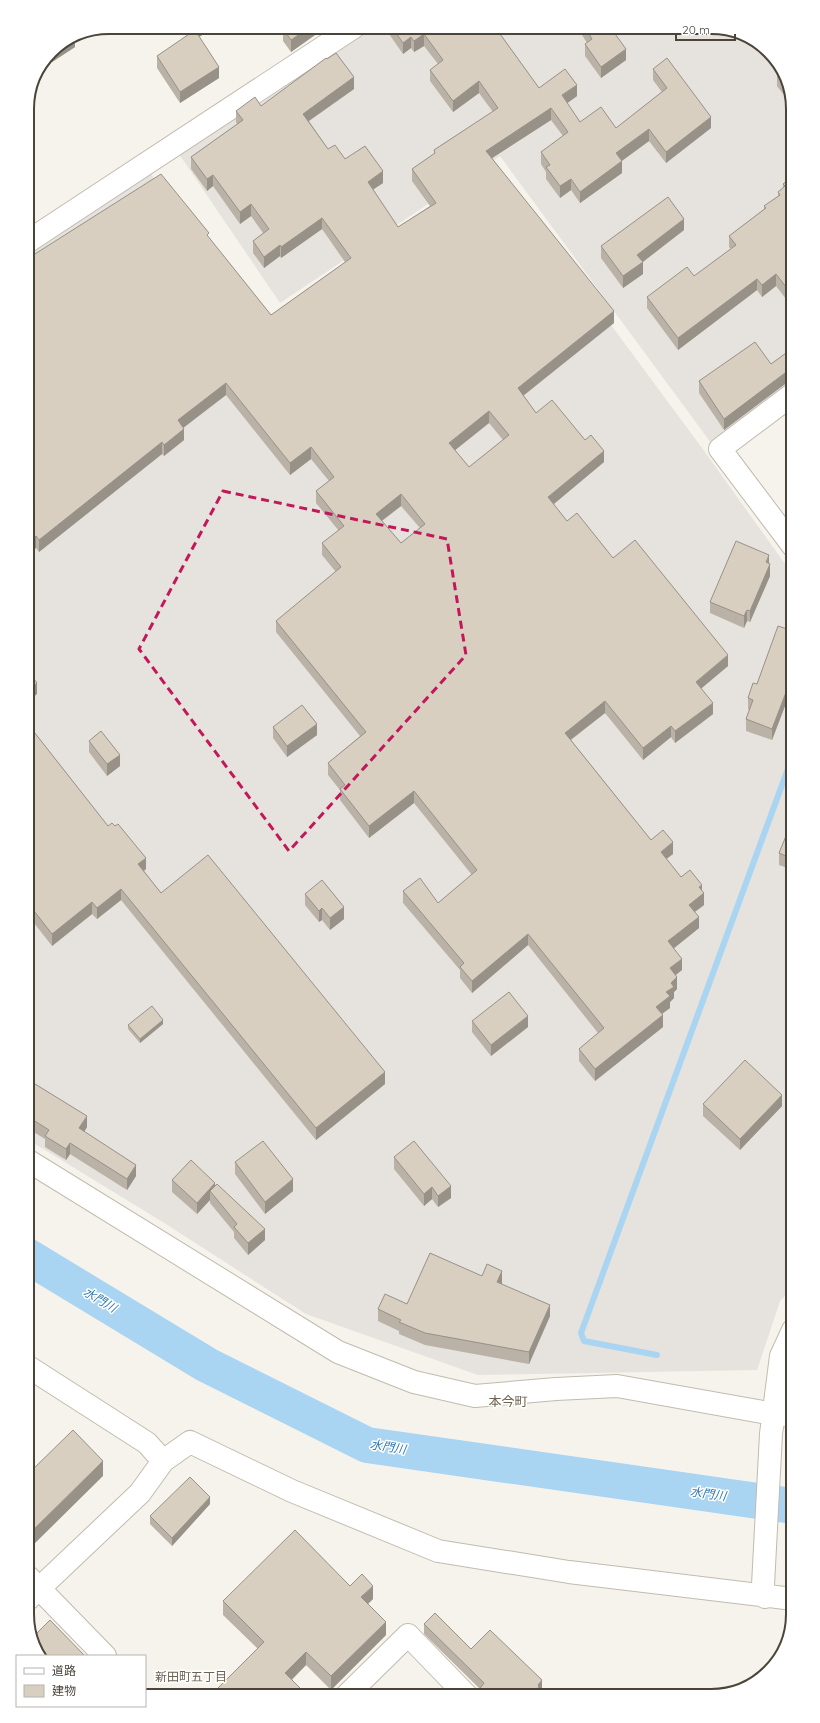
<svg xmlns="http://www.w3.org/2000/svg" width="820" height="1723" font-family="Quicksand,'Noto Sans JP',sans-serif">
	<rect width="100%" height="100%" fill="#f6f3ec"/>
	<!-- industrial -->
	<path fill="#e6e2dd" d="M 371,27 L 716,27 L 761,44 L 787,78 L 793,109 L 793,384 L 711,443 L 500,156 L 280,303 L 179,154 Z
		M 498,172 L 702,448 L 793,575 L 793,1288 L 780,1301 L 757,1370 L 478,1375 L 306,1314 L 161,1221 L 27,1139 L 27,254 L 150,173 L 270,324 Z"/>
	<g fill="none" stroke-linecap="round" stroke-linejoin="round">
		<!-- stream -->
		<path stroke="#a9d4f2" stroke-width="6" d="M 657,1355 L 584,1341 L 581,1333 L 793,755"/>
		<!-- river -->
		<path stroke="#a9d4f2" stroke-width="36" d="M 27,1256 L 207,1365 L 367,1445 L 793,1506"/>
		<!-- minor casing -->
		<g stroke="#c2bbae" stroke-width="24">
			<path id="minor" d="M 27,242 L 354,27
				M 793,546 L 720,449 L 793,394
				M 27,1160 L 338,1352 L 414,1382 L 475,1396 L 556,1389 L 617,1386 L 774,1414 L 793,1416
				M 27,1366 L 147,1443 L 163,1461
				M 27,1576 L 105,1656
				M 765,1597 L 763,1585 L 771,1434 L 781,1356 L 793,1330
				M 27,1600 L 140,1493 L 163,1461 L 190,1442 L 292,1491 L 438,1551 L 569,1572 L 793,1599
				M 346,1696 L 408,1635 L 467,1696"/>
		</g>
		<!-- minor -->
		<use href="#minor" stroke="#fff" stroke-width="22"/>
	</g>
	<!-- wall -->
	<path fill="#bab2a6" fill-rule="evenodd" d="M 186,27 L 215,27 L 199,37 L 219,78 L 180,103 L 157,68 L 157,56 L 190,34 Z
		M 322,27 L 322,30 L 291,52 L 283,41 L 283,29 Z
		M 387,27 L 495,27 L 539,88 L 577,96 L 567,103 L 580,122 L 616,128 L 662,92 L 653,80 L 653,69 L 711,128 L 666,163 L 649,141 L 622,161 L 622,173 L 580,203 L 571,190 L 560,198 L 546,179 L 546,172 L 541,164 L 541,152 L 563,136 L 551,120 L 492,158 L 614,323 L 523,395 L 536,413 L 585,440 L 604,462 L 553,504 L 567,521 L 613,558 L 728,666 L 701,688 L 713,714 L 675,743 L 671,737 L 643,760 L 605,713 L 571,740 L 651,840 L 673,854 L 666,859 L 681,877 L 702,892 L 704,905 L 695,912 L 699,928 L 674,948 L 682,970 L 676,975 L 677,989 L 674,992 L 674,998 L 670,1002 L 670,1008 L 662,1014 L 663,1027 L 595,1081 L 579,1061 L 579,1049 L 598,1033 L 528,945 L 472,993 L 460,978 L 460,970 L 403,903 L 403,891 L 438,903 L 472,875 L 414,803 L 369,838 L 340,800 L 340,790 L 328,775 L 328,763 L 360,736 L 276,632 L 276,621 L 336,572 L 322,555 L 322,543 L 339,531 L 316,503 L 316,491 L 329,481 L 311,459 L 290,475 L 226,395 L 183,427 L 184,440 L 164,456 L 162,454 L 39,552 L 36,548 L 27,555 L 27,259 L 209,238 L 271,315 L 345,262 L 322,229 L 281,258 L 280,256 L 264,268 L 253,253 L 253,241 L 263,233 L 251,216 L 240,224 L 213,186 L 207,191 L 191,169 L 191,157 L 237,124 L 236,122 L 236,111 L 354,89 L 309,121 L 328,149 L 345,159 L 383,183 L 373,189 L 398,227 L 430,206 L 412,181 L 412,169 L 434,154 L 434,150 L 493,112 L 479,93 L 453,112 L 430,81 L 430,70 L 438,64 L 424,46 L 414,52 L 411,48 L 403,54 L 387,31 ZM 489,423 L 503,440 L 469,467 L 455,450 ZM 401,506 L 420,528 L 401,543 L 382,521 Z
		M 577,27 L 610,27 L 626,60 L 601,78 L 585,56 L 585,44 L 587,43 Z
		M 74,36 L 75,47 L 52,62 L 48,56 L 51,51 Z
		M 777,74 L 787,78 L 793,107 L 777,86 Z
		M 793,176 L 793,308 L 776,286 L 762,297 L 757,290 L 678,350 L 647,308 L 647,297 L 694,276 L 731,249 L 729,247 L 729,236 L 764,209 L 764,206 L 778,196 L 778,192 L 783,188 L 783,184 Z
		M 684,230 L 643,262 L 643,274 L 623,288 L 601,258 L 601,246 Z
		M 793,348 L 793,382 L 785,384 L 724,430 L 699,393 L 699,381 L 771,364 Z
		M 769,563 L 770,576 L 750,622 L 747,621 L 744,628 L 710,613 L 710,602 Z
		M 793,631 L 793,685 L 772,740 L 746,731 L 746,719 L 749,710 L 748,709 L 748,698 Z
		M 27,723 L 108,826 L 146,869 L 144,871 L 161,893 L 385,1084 L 316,1140 L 121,900 L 97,919 L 92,914 L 52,946 L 27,914 Z
		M 273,727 L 317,735 L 287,757 L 273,738 Z
		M 89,741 L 120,766 L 107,776 L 89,752 Z
		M 793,819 L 793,870 L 779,865 L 779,853 Z
		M 305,894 L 344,919 L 330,930 L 322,920 L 319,922 L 305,905 Z
		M 472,1021 L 528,1027 L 491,1056 L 472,1032 Z
		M 163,1024 L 140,1043 L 128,1029 L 128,1025 Z
		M 27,1097 L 87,1127 L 84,1132 L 136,1176 L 127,1190 L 70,1154 L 66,1160 L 45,1147 L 45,1139 L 27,1128 Z
		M 703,1104 L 782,1106 L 740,1150 L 703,1116 Z
		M 394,1157 L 451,1198 L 438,1207 L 432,1199 L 424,1206 L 394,1169 Z
		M 235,1162 L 293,1191 L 265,1214 L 235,1174 Z
		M 172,1180 L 215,1186 L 265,1240 L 248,1255 L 234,1238 L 234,1232 L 210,1203 L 210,1200 L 197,1214 L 172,1192 Z
		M 482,1276 L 502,1283 L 502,1284 L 550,1316 L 529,1364 L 425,1345 L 399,1334 L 399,1331 L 378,1321 L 378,1309 L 407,1304 Z
		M 210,1504 L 172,1546 L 150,1524 L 150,1516 Z
		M 350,1586 L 373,1599 L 368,1604 L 386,1635 L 331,1690 L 306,1665 L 292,1680 L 258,1649 L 223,1615 L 223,1601 Z
		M 424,1624 L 471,1649 L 542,1690 L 541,1691 L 480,1689 L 424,1634 Z"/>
	<!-- shaded-wall -->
	<path fill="#979187" d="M 197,27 L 215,27 L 194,40 L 194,29 Z
		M 310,27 L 322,27 L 322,30 L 291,52 L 291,40 Z
		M 424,34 L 424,46 L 414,52 L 414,41 Z
		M 75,36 L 75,47 L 52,62 L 52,51 Z
		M 411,37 L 411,48 L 403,54 L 403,43 Z
		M 626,49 L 626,60 L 601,78 L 601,67 Z
		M 219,67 L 219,78 L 180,103 L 180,92 Z
		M 354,77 L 354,89 L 303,125 L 303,114 Z
		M 479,81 L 479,93 L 453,112 L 453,101 Z
		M 577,85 L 577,96 L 562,107 L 562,95 Z
		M 551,108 L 551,120 L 486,162 L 486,151 Z
		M 711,117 L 711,128 L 666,163 L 666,152 Z
		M 649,129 L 649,141 L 616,165 L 616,153 Z
		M 622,161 L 622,173 L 580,203 L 580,192 Z
		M 383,171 L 383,183 L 368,193 L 368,182 Z
		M 213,175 L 213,186 L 207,191 L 207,179 Z
		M 571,179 L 571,190 L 560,198 L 560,186 Z
		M 251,204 L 251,216 L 240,224 L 240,212 Z
		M 322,218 L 322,229 L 281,258 L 281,247 Z
		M 684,219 L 684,230 L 640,264 L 643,262 L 643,274 L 623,288 L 623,276 L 637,255 Z
		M 280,245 L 280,256 L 264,268 L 264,257 Z
		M 776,274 L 776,286 L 762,297 L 762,285 Z
		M 757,279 L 757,290 L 678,350 L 678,338 Z
		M 614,311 L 614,323 L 518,400 L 518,388 Z
		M 793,370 L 793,382 L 785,384 L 724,430 L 724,419 L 785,373 Z
		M 226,383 L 226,395 L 178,432 L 178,420 Z
		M 489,411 L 489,423 L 449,455 L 449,443 Z
		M 184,429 L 184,440 L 164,456 L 164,445 Z
		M 162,442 L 162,454 L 39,552 L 39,540 Z
		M 311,447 L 311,459 L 290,475 L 290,463 Z
		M 604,451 L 604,462 L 548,509 L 548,497 Z
		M 401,494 L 401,506 L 376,525 L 376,514 Z
		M 36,536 L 36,548 L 27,555 L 27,543 Z
		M 769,555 L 769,566 L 770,564 L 770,576 L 750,622 L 750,611 Z
		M 747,610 L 747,621 L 744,628 L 744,616 Z
		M 728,655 L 728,666 L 696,693 L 696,682 Z
		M 793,674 L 793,685 L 772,740 L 772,729 Z
		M 37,683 L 37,694 L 27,703 L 27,691 Z
		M 605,701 L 605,713 L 565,744 L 565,733 Z
		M 713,703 L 713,714 L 675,743 L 675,731 Z
		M 317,724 L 317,735 L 287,757 L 287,746 Z
		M 671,726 L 671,737 L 643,760 L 643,748 Z
		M 120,755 L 120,766 L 107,776 L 107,764 Z
		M 414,791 L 414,803 L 369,838 L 369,826 Z
		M 673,842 L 673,854 L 661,863 L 661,852 Z
		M 146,858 L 146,869 L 138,875 L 138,864 Z
		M 702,885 L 702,894 L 704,893 L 704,905 L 689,916 L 689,905 L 699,887 Z
		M 121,889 L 121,900 L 97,919 L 97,908 Z
		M 92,902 L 92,914 L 52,946 L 52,934 Z
		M 344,907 L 344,919 L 330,930 L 330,918 Z
		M 322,908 L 322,920 L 319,922 L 319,911 Z
		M 699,917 L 699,928 L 668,953 L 668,941 Z
		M 528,934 L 528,945 L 472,993 L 472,981 Z
		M 33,957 L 33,968 L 27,973 L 27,962 Z
		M 682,959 L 682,970 L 670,979 L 670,968 Z
		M 677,977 L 677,989 L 674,992 L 674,998 L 670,1002 L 670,1008 L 656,1018 L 656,1007 L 666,992 L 671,983 Z
		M 663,1015 L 663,1027 L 595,1081 L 595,1069 Z
		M 528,1016 L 528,1027 L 491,1056 L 491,1045 Z
		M 163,1020 L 163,1024 L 140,1043 L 140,1039 Z
		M 385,1072 L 385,1084 L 316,1140 L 316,1128 Z
		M 782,1095 L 782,1106 L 740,1150 L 740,1139 Z
		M 87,1116 L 87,1127 L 79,1140 L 79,1128 Z
		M 70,1143 L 70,1154 L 66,1160 L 66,1149 Z
		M 136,1165 L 136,1176 L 127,1190 L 127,1179 Z
		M 293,1179 L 293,1191 L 265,1214 L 265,1202 Z
		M 215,1183 L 215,1194 L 210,1191 L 210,1200 L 197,1214 L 197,1203 Z
		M 451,1186 L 451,1198 L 438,1207 L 438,1196 Z
		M 432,1187 L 432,1199 L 424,1206 L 424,1194 Z
		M 265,1229 L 265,1240 L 248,1255 L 248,1243 Z
		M 502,1271 L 502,1283 L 497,1294 L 497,1282 Z
		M 550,1305 L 550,1316 L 529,1364 L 529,1352 Z
		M 103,1461 L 103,1476 L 27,1551 L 27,1536 Z
		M 210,1497 L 210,1504 L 172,1546 L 172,1538 Z
		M 373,1586 L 373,1599 L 361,1610 L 361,1597 Z
		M 386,1622 L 386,1635 L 331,1690 L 331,1676 Z
		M 306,1652 L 306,1665 L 285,1686 L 285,1673 Z
		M 542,1680 L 542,1690 L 539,1693 L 538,1685 Z"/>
	<!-- building -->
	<path fill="#d8cfc1" stroke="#979187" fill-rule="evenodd" d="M 283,27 L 310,27 L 291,40 L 283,29 Z
		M 392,27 L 495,27 L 539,88 L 565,69 L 577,85 L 562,95 L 580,122 L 601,107 L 616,128 L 667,88 L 653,69 L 667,58 L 711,117 L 666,152 L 649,129 L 616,153 L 622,161 L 580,192 L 571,179 L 560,186 L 546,167 L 550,165 L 541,152 L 568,132 L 551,108 L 486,151 L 614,311 L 518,388 L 536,413 L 552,400 L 585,440 L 591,435 L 604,451 L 548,497 L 567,521 L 577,513 L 613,558 L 635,540 L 728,655 L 696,682 L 713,703 L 675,731 L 671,726 L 643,748 L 605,701 L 565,733 L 651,840 L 663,830 L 673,842 L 661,852 L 681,877 L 690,870 L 702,885 L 699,887 L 704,893 L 689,905 L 699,917 L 668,941 L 682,959 L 670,968 L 677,977 L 671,983 L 674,987 L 666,992 L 670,996 L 656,1007 L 663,1015 L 595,1069 L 579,1049 L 604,1028 L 528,934 L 472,981 L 460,967 L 464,963 L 403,891 L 420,878 L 438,903 L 477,870 L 414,791 L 369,826 L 340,789 L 345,785 L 328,763 L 366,732 L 276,621 L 341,567 L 322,543 L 344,526 L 316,491 L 334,477 L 311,447 L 290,463 L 226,383 L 178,420 L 184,429 L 164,445 L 162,442 L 39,540 L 36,536 L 27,543 L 27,259 L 161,174 L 209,233 L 207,235 L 271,315 L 351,258 L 322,218 L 281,247 L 280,245 L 264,257 L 253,241 L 269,229 L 251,204 L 240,212 L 213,175 L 207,179 L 191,157 L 243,120 L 236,111 L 255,97 L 261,106 L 326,58 L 327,59 L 336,53 L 354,77 L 303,114 L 328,149 L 335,145 L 345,159 L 365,146 L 383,171 L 368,182 L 398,227 L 436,203 L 412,169 L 435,153 L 434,150 L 498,108 L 479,81 L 453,101 L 430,70 L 443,60 L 424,34 L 414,41 L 411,37 L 403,43 ZM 489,411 L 509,435 L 469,467 L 449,443 ZM 401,494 L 425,524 L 401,543 L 376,514 Z
		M 585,27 L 610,27 L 626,49 L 601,67 L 585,44 L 592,39 Z
		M 195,30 L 219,67 L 180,92 L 157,56 Z
		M 781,71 L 787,78 L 789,91 L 777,74 Z
		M 793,176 L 793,296 L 776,274 L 762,285 L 757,279 L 678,338 L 647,297 L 687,267 L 694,276 L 736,245 L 729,236 L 766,208 L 764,206 L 780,195 L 778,192 L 785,186 L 783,184 Z
		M 668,197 L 684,219 L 637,255 L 643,262 L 623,276 L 601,246 Z
		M 755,342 L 771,364 L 793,348 L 793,370 L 785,373 L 724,419 L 699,381 Z
		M 736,541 L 769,555 L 766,562 L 770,564 L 750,611 L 747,610 L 744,616 L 710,602 Z
		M 778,626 L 793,631 L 793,674 L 772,729 L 746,719 L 753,700 L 748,698 L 753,683 L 757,684 Z
		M 27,670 L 37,683 L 27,691 Z
		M 302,705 L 317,724 L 287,746 L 273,727 Z
		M 27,723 L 108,826 L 112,823 L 115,826 L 118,824 L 146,858 L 138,864 L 161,893 L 208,855 L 385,1072 L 316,1128 L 121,889 L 97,908 L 92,902 L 52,934 L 27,902 Z
		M 101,731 L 120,755 L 107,764 L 89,741 Z
		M 793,819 L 793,859 L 779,853 Z
		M 322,880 L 344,907 L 330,918 L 322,908 L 319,911 L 305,894 Z
		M 27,950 L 33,957 L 27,962 Z
		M 509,992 L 528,1016 L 491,1045 L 472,1021 Z
		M 152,1006 L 163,1020 L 140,1039 L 128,1025 Z
		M 745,1060 L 782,1095 L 740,1139 L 703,1104 Z
		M 35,1084 L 87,1116 L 79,1128 L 136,1165 L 127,1179 L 70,1143 L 66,1149 L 45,1136 L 49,1130 L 27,1116 L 27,1097 Z
		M 263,1141 L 293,1179 L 265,1202 L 235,1162 Z
		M 414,1141 L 451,1186 L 438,1196 L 432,1187 L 424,1194 L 394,1157 Z
		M 191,1160 L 215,1183 L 197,1203 L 172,1180 Z
		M 217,1184 L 265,1229 L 248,1243 L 234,1227 L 237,1224 L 210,1191 Z
		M 430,1253 L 482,1276 L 487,1264 L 502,1271 L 497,1282 L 550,1305 L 529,1352 L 425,1333 L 399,1322 L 401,1320 L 378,1309 L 385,1294 L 407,1304 Z
		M 73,1430 L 103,1461 L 27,1536 L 27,1475 Z
		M 190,1477 L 210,1497 L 172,1538 L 150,1516 Z
		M 295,1530 L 350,1586 L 362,1574 L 373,1586 L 361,1597 L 386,1622 L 331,1676 L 306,1652 L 285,1673 L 308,1696 L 210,1696 L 264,1642 L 223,1601 Z
		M 435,1613 L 471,1649 L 490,1630 L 542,1680 L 538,1685 L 539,1686 L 538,1688 L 546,1696 L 473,1696 L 475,1695 L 484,1683 L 424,1624 Z
		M 50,1620 L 85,1656 L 42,1656 L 33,1645 L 32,1638 Z
		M 397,1688 L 405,1696 L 389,1696 Z"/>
	<!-- marked area -->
	<path fill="none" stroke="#c2185b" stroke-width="3" stroke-dasharray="8 5" stroke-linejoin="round" d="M 223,491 L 447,539 L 466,655 L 289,851 L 139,649 Z"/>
	<g text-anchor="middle" stroke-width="3" stroke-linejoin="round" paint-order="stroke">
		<!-- water labels -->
		<g font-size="12" font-style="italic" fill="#2e7ab2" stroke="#fff">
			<text transform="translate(100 1300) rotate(31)" y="4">水門川</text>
			<text transform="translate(388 1447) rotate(9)" y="4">水門川</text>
			<text transform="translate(708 1494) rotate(8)" y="4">水門川</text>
		</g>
		<!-- neighbourhood labels -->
		<g font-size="12" fill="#6e6250" stroke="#fff">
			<text x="191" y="1681">新田町五丁目</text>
		</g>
		<!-- quarter labels -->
		<g font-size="13" fill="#6e6250" stroke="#fff">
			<text x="508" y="1406">本今町</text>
		</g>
	</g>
	<!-- crop -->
	<path d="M0 0H820V1723H0ZM109 34H711A75 75 0 0 1 786 109V1614A75 75 0 0 1 711 1689H109A75 75 0 0 1 34 1614V109A75 75 0 0 1 109 34Z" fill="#fff" fill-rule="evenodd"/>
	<path fill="none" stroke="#4b4439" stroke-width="2" d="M109 34H711A75 75 0 0 1 786 109V1614A75 75 0 0 1 711 1689H109A75 75 0 0 1 34 1614V109A75 75 0 0 1 109 34Z"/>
	<!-- legend -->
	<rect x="16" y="1655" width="130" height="52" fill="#ffffff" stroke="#b7b4b0"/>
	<rect x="24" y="1668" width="20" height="6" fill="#ffffff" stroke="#b7b4b0"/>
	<text x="52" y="1675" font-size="12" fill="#4b4439">道路</text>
	<rect x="24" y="1685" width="20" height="12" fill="#d8cfc1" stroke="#b7b4b0"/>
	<text x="52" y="1695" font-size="12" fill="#4b4439">建物</text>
	<!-- scale -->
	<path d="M676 34v6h59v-6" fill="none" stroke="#4b4439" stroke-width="2"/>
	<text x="682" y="34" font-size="12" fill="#4b4439" stroke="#ffffff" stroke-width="3" paint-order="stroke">20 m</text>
</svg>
